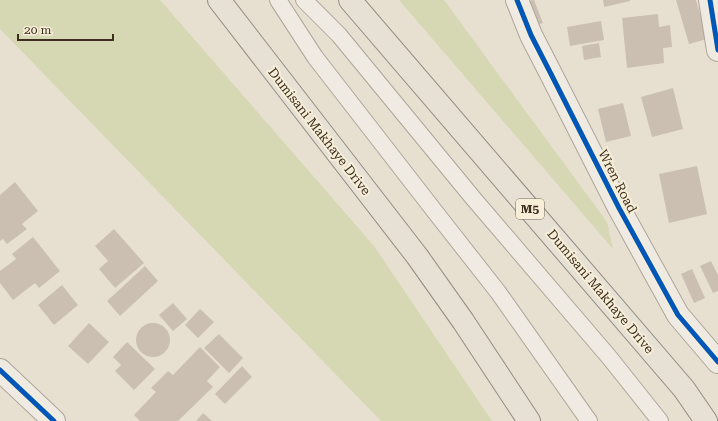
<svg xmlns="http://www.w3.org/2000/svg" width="718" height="421" font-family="'Roboto Serif',serif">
	<rect width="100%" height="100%" fill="#e7e0d1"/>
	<!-- green -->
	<path fill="#d6d7b3" d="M 0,0 L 160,0 L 374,246 L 492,421 L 381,421 L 0,29 Z
		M 399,0 L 444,0 L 607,222 L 613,249 Z"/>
	<!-- building -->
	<path fill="#cbbfb2" d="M 532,0 L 534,0 L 543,23 L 531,27 L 522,4 Z
		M 603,0 L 630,0 L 630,1 L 604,7 Z
		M 676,0 L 696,0 L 707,39 L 689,44 Z
		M 658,14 L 659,27 L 670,25 L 672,47 L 663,48 L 664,63 L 627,68 L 622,18 Z
		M 601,21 L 604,40 L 570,46 L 567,27 Z
		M 599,43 L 601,57 L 584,60 L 582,46 Z
		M 673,88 L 683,129 L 652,137 L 641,97 Z
		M 623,103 L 631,136 L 606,142 L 598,109 Z
		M 697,166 L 707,214 L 669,223 L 659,174 Z
		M 15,182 L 38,211 L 22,224 L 27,229 L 7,244 L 3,239 L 0,241 L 0,195 Z
		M 114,229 L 144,263 L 115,288 L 99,269 L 108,261 L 95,246 Z
		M 33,237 L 60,271 L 39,288 L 35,283 L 13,300 L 0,283 L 0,271 L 16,259 L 12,254 Z
		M 711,261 L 718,275 L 718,291 L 713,293 L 700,266 Z
		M 145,266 L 158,281 L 120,316 L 107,301 Z
		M 692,269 L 705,298 L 694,303 L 681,274 Z
		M 62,285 L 78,305 L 54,325 L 38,305 Z
		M 173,303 L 187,319 L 173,331 L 159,315 Z
		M 200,309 L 214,322 L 198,338 L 185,325 Z
		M136 340a17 17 0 1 1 34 0a17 17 0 1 1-34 0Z
		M 89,323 L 109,342 L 88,364 L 68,346 Z
		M 219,334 L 243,358 L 229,373 L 204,348 Z
		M 127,342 L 155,369 L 134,390 L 115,371 L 121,365 L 113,357 Z
		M 200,347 L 220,367 L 207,381 L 213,387 L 178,421 L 140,421 L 134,415 L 156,392 L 151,388 L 168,371 L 173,375 Z
		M 242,366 L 252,377 L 225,404 L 215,394 Z
		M 203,413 L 212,421 L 196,421 Z"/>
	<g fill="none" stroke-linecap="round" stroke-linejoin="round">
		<!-- lane casing -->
		<g stroke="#ada599" stroke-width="18">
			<path id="lane" d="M 278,0 L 315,57 L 436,213 L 498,292 L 589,421
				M 304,0 L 339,35 L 473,198 L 609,357 L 660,421"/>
		</g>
		<!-- street casing -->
		<g stroke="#ada599" stroke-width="24">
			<path id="street" d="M 517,0 L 531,35 L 551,74 L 619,208 L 678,315 L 718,362
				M 710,0 L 718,50
				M 0,370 L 54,421"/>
		</g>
		<!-- primary casing -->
		<g stroke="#928b80" stroke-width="24">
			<path id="primary" d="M 219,0 L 417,256 L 463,321 L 529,421
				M 350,0 L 684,389 L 706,421"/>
		</g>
		<!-- lane -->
		<use href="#lane" stroke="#efebe3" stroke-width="16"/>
		<!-- street -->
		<use href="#street" stroke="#efebe3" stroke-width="22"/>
		<!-- primary -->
		<use href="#primary" stroke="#e6e1d4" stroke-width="22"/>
		<!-- cycleway casing -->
		<g stroke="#f7eed8" stroke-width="8">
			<path id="cycleway" d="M 517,0 L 531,35 L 551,74 L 619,208 L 678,315 L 718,362
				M 710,0 L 718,50
				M 0,370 L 54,421"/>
		</g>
		<!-- cycleway -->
		<use href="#cycleway" stroke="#0057b8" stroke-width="5"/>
	</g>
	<g text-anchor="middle" stroke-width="4" stroke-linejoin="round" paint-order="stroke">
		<!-- shield labels -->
		<rect fill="#f7eed8" stroke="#756857" stroke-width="1" x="516" y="199" width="28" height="20" rx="3"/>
		<g font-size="12" font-weight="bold" fill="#3d2e20">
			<text x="530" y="213">M5</text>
		</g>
		<!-- street labels -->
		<g font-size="13" fill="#3d2e20" stroke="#f7eed8">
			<text transform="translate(320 131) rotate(52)" y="5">Dumisani Makhaye Drive</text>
			<text transform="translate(618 181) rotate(63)" y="5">Wren Road</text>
			<text transform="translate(601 291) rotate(50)" y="5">Dumisani Makhaye Drive</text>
		</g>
	</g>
	<!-- scale -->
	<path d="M18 34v6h95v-6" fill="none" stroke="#3d2e20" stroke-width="2"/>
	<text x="24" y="34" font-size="12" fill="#3d2e20" stroke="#f7eed8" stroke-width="3" paint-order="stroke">20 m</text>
</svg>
